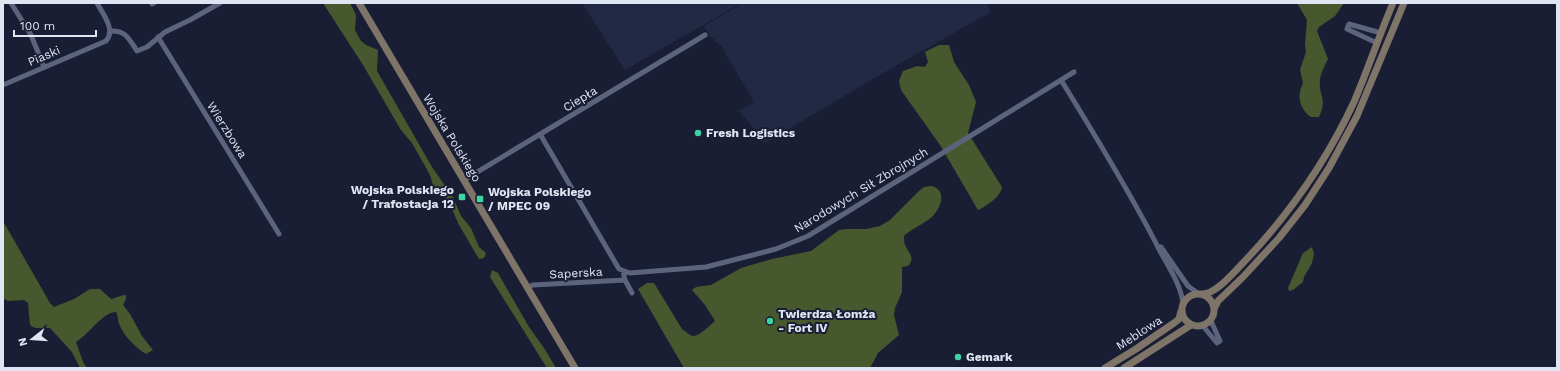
<svg xmlns="http://www.w3.org/2000/svg" width="1560" height="371" font-family="'Work Sans',sans-serif">
	<rect width="100%" height="100%" fill="#191e34"/>
	<!-- built -->
	<path fill="#222944" d="M 582,3 L 741,3 L 625,70 Z
		M 743,3 L 986,3 L 991,12 L 878,76 L 765,143 L 739,111 L 754,102 L 721,46 L 710,36 L 704,26 Z"/>
	<!-- forest -->
	<path fill="#48582e" d="M 323,3 L 350,3 L 356,15 L 355,30 L 361,41 L 366,45 L 378,50 L 377,71 L 432,167 L 453,197 L 461,216 L 471,228 L 479,247 L 486,253 L 484,258 L 479,259 L 459,225 L 451,207 L 433,185 L 430,175 L 412,143 L 401,130 L 363,65 Z
		M 1297,3 L 1344,3 L 1335,16 L 1319,27 L 1317,31 L 1328,59 C 1325,65 1321,73 1320,79 C 1318,96 1328,97 1319,117 L 1311,117 L 1308,115 C 1299,106 1297,95 1303,83 L 1300,70 L 1306,52 L 1305,45 L 1307,20 Z
		M 939,45 L 949,45 L 954,62 L 969,85 L 976,102 L 968,133 L 1002,187 C 1001,196 987,206 978,210 L 940,145 L 901,90 L 899,81 L 903,71 L 917,66 L 925,67 L 928,62 L 925,52 Z
		M 931,186 C 950,190 939,213 928,220 C 920,226 911,229 904,236 C 904,239 904,242 905,245 C 908,253 916,257 908,266 L 902,267 L 902,292 L 895,308 L 894,315 L 899,335 L 878,353 L 870,368 L 684,368 L 638,289 L 647,283 L 654,283 L 682,329 C 685,331 689,335 693,336 C 700,336 710,325 715,321 L 705,305 L 692,290 L 696,287 L 711,285 L 741,268 L 772,259 L 811,251 L 839,230 L 846,229 L 866,229 L 880,226 L 890,220 L 920,190 L 924,187 Z
		M 3,221 L 50,303 L 54,307 L 74,299 L 90,289 L 100,289 L 111,299 C 117,298 120,295 126,295 L 126,299 L 123,305 L 130,314 L 142,336 L 153,350 L 146,354 C 136,348 124,336 119,324 C 118,320 118,316 116,312 C 103,312 89,334 76,342 L 83,362 L 87,368 L 80,368 L 72,352 L 50,328 L 35,328 L 30,325 L 28,303 L 24,300 L 8,301 L 3,298 Z
		M 1312,247 L 1314,254 L 1312,263 L 1304,277 L 1303,282 L 1293,290 L 1289,291 L 1288,288 L 1303,253 Z
		M 492,270 L 498,273 L 529,327 L 544,348 L 556,368 L 547,368 L 490,277 Z"/>
	<g fill="none" stroke-linecap="round" stroke-linejoin="round">
		<!-- street -->
		<path stroke="#5c647d" stroke-width="5" d="M 11,3 L 31,35 L 44,67
			M 152,4 L 154,3
			M 110,31 C 126,30 129,39 137,51 L 147,47 L 165,32 L 190,20 L 220,3
			M 158,37 L 279,234
			M 1377,43 L 1347,29 L 1349,24 L 1381,33
			M 1061,80 C 1095,135 1131,194 1160,251 C 1169,268 1181,285 1183,304
			M 3,85 L 106,41 C 116,30 103,14 97,3
			M 540,134 L 619,269 L 630,273 L 706,267 L 776,249 L 808,236 L 1074,72
			M 464,180 L 705,35
			M 1161,247 L 1188,286 L 1199,294
			M 623,271 L 625,280 L 632,293
			M 528,287 L 533,285 L 625,280
			M 1203,326 L 1217,343 L 1220,341 L 1211,321"/>
		<!-- secondary -->
		<path stroke="#7e7468" stroke-width="7" d="M 359,3 L 575,368
			M1182 310a16 16 0 1 1 32 0a16 16 0 1 1-32 0Z
			M 1202,294 C 1215,295 1233,273 1242,264 C 1288,216 1326,162 1354,102 C 1368,69 1379,36 1393,3
			M 1214,309 L 1218,301 L 1243,277 L 1279,238 L 1305,205 L 1329,168 L 1357,116 L 1404,3
			M 1105,368 L 1136,349 L 1174,323 L 1179,319 L 1181,311
			M 1124,368 L 1191,325"/>
	</g>
	<!-- markers -->
	<g fill="#3dd4a3" stroke="#191e34" stroke-width="1.5">
		<circle cx="698" cy="133" r="4"/>
		<rect x="458" y="193" width="8" height="8" rx="2"/>
		<rect x="476" y="195" width="8" height="8" rx="2"/>
		<circle cx="770" cy="321" r="4"/>
		<circle cx="958" cy="357" r="4"/>
	</g>
	<g text-anchor="middle" stroke-width="4" stroke-linejoin="round" paint-order="stroke">
		<!-- street labels -->
		<g font-size="12" fill="#e0e5f4" stroke="#191e34">
			<text transform="translate(44 56) rotate(-23)" y="4">Piaski</text>
			<text transform="translate(580 99) rotate(-31)" y="4">Ciepła</text>
			<text transform="translate(227 130) rotate(58)" y="4">Wierzbowa</text>
			<text transform="translate(452 138) rotate(59)" y="4">Wojska Polskiego</text>
			<text transform="translate(861 190) rotate(-31)" y="4">Narodowych Sił Zbrojnych</text>
			<text transform="translate(576 273) rotate(-3)" y="4">Saperska</text>
			<text transform="translate(1139 333) rotate(-33)" y="4">Meblowa</text>
		</g>
		<!-- poi labels -->
		<g font-size="12" font-weight="bold" fill="#e0e5f4" stroke="#191e34" text-anchor="start">
			<text x="706" y="137">Fresh Logistics</text>
			<text x="454" y="194" text-anchor="end">Wojska Polskiego<tspan x="454" dy="14">/ Trafostacja 12</tspan></text>
			<text x="488" y="196">Wojska Polskiego<tspan x="488" dy="14">/ MPEC 09</tspan></text>
			<text x="778" y="318">Twierdza Łomża<tspan x="778" dy="14">- Fort IV</tspan></text>
			<text x="966" y="361">Gemark</text>
		</g>
	</g>
	<!-- border -->
	<rect width="1560" height="371" fill="none" stroke="#e0e5f4" stroke-width="8"/>
	<!-- north arrow -->
	<g transform="translate(32 339) rotate(253)" stroke="#191e34" stroke-width="3" paint-order="stroke">
	<path d="M0-3L7 15L0 10L-7 15Z" fill="#e0e5f4"/>
	<text y="-6" font-size="11" font-weight="bold" text-anchor="middle" fill="#e0e5f4">N</text>
	</g>
	<!-- scale -->
	<path d="M14 30v6h82v-6" fill="none" stroke="#e0e5f4" stroke-width="2"/>
	<text x="20" y="30" font-size="12" fill="#e0e5f4" stroke="#191e34" stroke-width="3" paint-order="stroke">100 m</text>
</svg>
